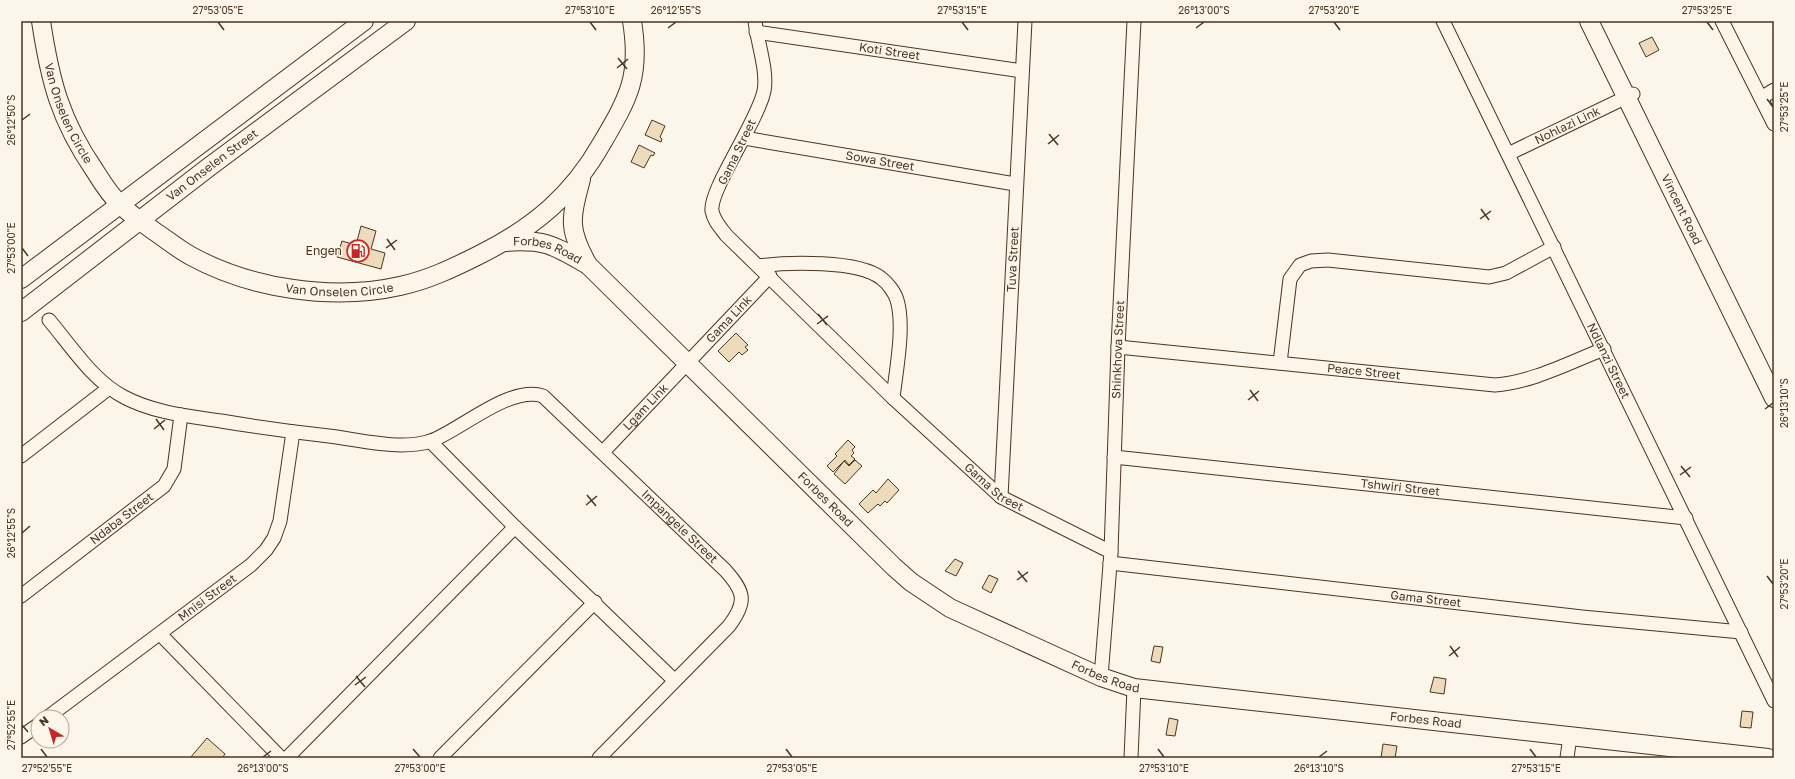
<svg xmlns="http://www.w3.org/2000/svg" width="1795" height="779" font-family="'Golos Text',sans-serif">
	<rect width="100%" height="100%" fill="#fbf6e9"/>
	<!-- building -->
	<path fill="#ecdcbc" stroke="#4a3520" d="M 1652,37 L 1659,50 L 1646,57 L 1639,43 Z
		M 652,120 L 665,126 L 660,137 L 662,139 L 661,142 L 645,135 Z
		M 639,145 L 655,153 L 653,156 L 651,155 L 644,168 L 631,162 Z
		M 361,226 L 376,231 L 371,249 L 385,253 L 381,269 L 337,257 L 342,241 L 356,245 Z
		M 736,333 L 748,345 L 745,347 L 748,350 L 742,355 L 739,352 L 729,362 L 718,351 Z
		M 848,440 L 855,447 L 852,450 L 854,453 L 851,456 L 855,459 L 849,465 L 845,460 L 833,472 L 827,466 L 837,456 L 835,454 Z
		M 855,460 L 862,466 L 845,484 L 834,474 L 844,461 L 849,466 Z
		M 888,479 L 899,490 L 887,503 L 885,501 L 880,506 L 878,504 L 868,513 L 859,504 L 873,490 L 876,493 Z
		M 955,559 L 963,563 L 956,576 L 945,571 Z
		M 989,575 L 998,579 L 991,593 L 982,588 Z
		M 1154,646 L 1163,647 L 1160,663 L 1151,661 Z
		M 1434,677 L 1446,679 L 1444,694 L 1430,692 Z
		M 1742,711 L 1753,712 L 1751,728 L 1740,727 Z
		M 1169,718 L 1178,720 L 1175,736 L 1166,735 Z
		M 207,738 L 225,754 L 222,758 L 190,758 Z
		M 1383,744 L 1397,746 L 1395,758 L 1381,758 Z"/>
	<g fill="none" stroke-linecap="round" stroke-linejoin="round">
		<!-- street casing -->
		<g stroke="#4a3520" stroke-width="15">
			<g id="street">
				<path id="s1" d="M 755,21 C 757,41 768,71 764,91 C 758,121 709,190 712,211 C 714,221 720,227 726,235 L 893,398 L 1001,497 L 1111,552"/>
				<path id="s2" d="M 1443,21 L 1774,701"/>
				<path d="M 1722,21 L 1774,124"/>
				<path id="s3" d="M 756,32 L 1022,71"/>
				<path d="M 1761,98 L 1774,90"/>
				<path id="s4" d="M 744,138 L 1015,184"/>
				<path id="s5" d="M 1508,154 L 1633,94"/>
				<path d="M 759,266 C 788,262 858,260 881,278 C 888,283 895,293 897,300 C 905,326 896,371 893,398"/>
				<path id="s6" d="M 49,320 C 71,346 93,381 124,397 C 154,413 189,416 221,421 C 257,427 293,432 329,436 C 352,439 377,445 401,445 C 410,445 422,444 431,441 C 462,429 510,385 543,396 L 725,570 C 745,592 747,602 729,626 L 599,758"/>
				<path id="s7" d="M 1118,347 L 1495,385 C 1533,382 1568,363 1604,349"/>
				<path d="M 1280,363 L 1290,279 L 1300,265 L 1311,261 L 1328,260 L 1489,277 L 1506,273 L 1554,247"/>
				<path d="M 430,441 L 515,527 L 674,680"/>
				<path id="s8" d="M 603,452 L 770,276"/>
				<path d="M 21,456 L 109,388"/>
				<path id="s9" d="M 1114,457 L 1686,518"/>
				<path id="s10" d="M 1001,497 L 1025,21"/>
				<path id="s11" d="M 1110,563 L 1582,617 L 1741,632"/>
				<path id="s12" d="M 21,596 L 164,486 L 174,469 L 181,415"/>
				<path d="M 160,634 L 281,758"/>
				<path id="s13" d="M 1101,677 L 1111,552 L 1118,347 L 1134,21"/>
				<path id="s14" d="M 48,717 L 251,565 L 266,550 L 274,538 L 280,521 L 293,432"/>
				<path d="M 21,737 L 38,725"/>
				<path d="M 287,758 L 515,527"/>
				<path d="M 440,758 L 595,602"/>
				<path d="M 1131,758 L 1134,688"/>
				<path d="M 1567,758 L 1570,736"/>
			</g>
		</g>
		<!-- secondary casing -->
		<g stroke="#4a3520" stroke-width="20">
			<g id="secondary">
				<path id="s15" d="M 41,21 C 50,81 60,120 95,171 C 102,182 109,194 119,203 C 129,214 142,222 154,231 C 166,239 178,249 191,256 C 251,289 333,301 400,286 C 428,280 453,268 479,255 C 533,228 572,196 602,143 C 629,97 641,76 632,21"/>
				<path id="s16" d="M 1589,21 L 1774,398"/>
				<path d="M 581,179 C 571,218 567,228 588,265"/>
				<path id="s17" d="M 504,242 C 546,239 553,245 588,265 L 894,567 L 911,582 L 950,608 L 1101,677 L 1134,688 L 1768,758"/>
				<path d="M 21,279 L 364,21"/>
				<path id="s18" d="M 21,312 L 209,167 L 406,21"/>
			</g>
		</g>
		<!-- street -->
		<use href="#street" stroke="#fbf6e9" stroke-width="13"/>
		<!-- secondary -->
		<use href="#secondary" stroke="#fbf6e9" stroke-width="18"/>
	</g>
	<!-- ticks -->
	<path fill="none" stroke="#4a3520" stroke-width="1.5" d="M 218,22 L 224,30M 590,22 L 596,30M 962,22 L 968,30M 1334,22 L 1340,30M 1707,22 L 1713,30M 668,28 L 676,22M 1196,28 L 1204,22M 618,58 L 627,69M 617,68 L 628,59M 1767,99 L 1773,107M 22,120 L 30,114M 1049,134 L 1058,145M 1048,144 L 1059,135M 1481,209 L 1489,220M 1480,219 L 1491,211M 387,239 L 395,250M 22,248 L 28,256M 386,248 L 397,240M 818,314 L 827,325M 817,324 L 828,316M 1250,390 L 1258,401M 1248,400 L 1259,391M 1765,409 L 1773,403M 156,419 L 164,430M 154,429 L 165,420M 1681,466 L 1690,477M 1680,475 L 1691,467M 587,495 L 596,506M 586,505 L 597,496M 22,533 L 30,526M 1018,571 L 1027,582M 1767,576 L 1773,584M 1017,580 L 1028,572M 1450,646 L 1458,657M 1449,656 L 1460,647M 356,676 L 365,687M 355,685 L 366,677M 22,725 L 28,732M 41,749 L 47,757M 413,749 L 420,757M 786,749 L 792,757M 1158,749 L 1164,757M 1530,749 L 1536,757M 263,757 L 271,751M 1319,757 L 1327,751"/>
	<!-- icons -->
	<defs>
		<g id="fuel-ring" transform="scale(1.15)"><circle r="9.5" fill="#fbf6e9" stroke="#c62828" stroke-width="1.5"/><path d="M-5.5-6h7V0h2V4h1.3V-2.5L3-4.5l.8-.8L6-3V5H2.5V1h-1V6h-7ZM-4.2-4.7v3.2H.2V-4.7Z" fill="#c62828"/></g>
	</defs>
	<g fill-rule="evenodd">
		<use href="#fuel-ring" x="358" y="251"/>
	</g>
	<g text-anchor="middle" stroke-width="3" stroke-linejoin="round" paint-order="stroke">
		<!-- street labels -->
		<g font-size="12" fill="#4a3520" stroke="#fbf6e9">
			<text dy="4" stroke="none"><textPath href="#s3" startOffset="135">Koti Street</textPath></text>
			<text dy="4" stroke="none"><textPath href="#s15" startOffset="97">Van Onselen Circle</textPath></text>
			<text dy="4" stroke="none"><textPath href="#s5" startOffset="66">Nohlazi Link</textPath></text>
			<text transform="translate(737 152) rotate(-64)" y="4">Gama Street</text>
			<text dy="4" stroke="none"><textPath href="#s4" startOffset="138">Sowa Street</textPath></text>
			<text dy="4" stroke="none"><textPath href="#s18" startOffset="241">Van Onselen Street</textPath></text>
			<text dy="4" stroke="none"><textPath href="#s16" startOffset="210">Vincent Road</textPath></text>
			<text dy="4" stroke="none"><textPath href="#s17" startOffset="45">Forbes Road</textPath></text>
			<text dy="4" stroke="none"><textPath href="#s10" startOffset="238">Tuva Street</textPath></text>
			<text dy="4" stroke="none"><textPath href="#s15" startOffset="445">Van Onselen Circle</textPath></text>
			<text dy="4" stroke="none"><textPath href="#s8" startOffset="183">Gama Link</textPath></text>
			<text dy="4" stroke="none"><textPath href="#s13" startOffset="328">Shinkhova Street</textPath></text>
			<text dy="4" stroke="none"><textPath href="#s2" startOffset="378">Ndlanzi Street</textPath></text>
			<text dy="4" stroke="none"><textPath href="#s7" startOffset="247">Peace Street</textPath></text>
			<text dy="4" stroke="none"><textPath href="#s8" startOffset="62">Lgam Link</textPath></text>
			<text dy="4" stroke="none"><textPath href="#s1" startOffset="599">Gama Street</textPath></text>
			<text dy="4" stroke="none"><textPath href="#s9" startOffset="288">Tshwiri Street</textPath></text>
			<text dy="4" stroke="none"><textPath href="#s17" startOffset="423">Forbes Road</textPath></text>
			<text dy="4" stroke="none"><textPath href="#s12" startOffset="127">Ndaba Street</textPath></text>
			<text dy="4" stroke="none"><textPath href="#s6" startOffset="733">Impangele Street</textPath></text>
			<text dy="4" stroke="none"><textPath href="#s14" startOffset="199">Mnisi Street</textPath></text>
			<text dy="4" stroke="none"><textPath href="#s11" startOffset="318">Gama Street</textPath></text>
			<text dy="4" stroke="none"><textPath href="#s17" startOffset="759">Forbes Road</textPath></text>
			<text dy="4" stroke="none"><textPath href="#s17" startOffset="1083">Forbes Road</textPath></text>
		</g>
		<!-- poi labels -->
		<g font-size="12" fill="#4a3520" stroke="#fbf6e9" text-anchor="end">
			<text x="342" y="255">Engen</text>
		</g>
	</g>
	<!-- border -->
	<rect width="1795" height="779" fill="none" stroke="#fbf6e9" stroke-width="44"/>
	<!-- north arrow -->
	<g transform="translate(50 729) rotate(322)"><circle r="19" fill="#fbf6e9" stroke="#b4a999"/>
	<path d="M0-3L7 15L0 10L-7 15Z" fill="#c62828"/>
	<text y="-6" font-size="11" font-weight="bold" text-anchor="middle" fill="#4a3520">N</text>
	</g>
	<rect x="22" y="22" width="1751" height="735" fill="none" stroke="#4a3520" stroke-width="1.5"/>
	<g font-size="10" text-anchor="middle" fill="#4a3520">
		<text x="218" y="14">27°53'05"E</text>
		<text x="590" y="14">27°53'10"E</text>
		<text x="676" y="14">26°12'55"S</text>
		<text x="962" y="14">27°53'15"E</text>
		<text x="1204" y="14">26°13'00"S</text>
		<text x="1334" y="14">27°53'20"E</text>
		<text x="1707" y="14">27°53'25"E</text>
		<text transform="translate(1784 107) rotate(-90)" y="4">27°53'25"E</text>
		<text transform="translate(11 120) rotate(-90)" y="4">26°12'50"S</text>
		<text transform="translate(11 248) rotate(-90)" y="4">27°53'00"E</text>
		<text transform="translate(1784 403) rotate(-90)" y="4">26°13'10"S</text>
		<text transform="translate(11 533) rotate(-90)" y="4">26°12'55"S</text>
		<text transform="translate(1784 584) rotate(-90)" y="4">27°53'20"E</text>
		<text transform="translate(11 725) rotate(-90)" y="4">27°52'55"E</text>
		<text x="47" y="772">27°52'55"E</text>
		<text x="263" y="772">26°13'00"S</text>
		<text x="420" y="772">27°53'00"E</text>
		<text x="792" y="772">27°53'05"E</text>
		<text x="1164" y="772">27°53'10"E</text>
		<text x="1319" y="772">26°13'10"S</text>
		<text x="1536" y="772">27°53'15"E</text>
	</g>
</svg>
